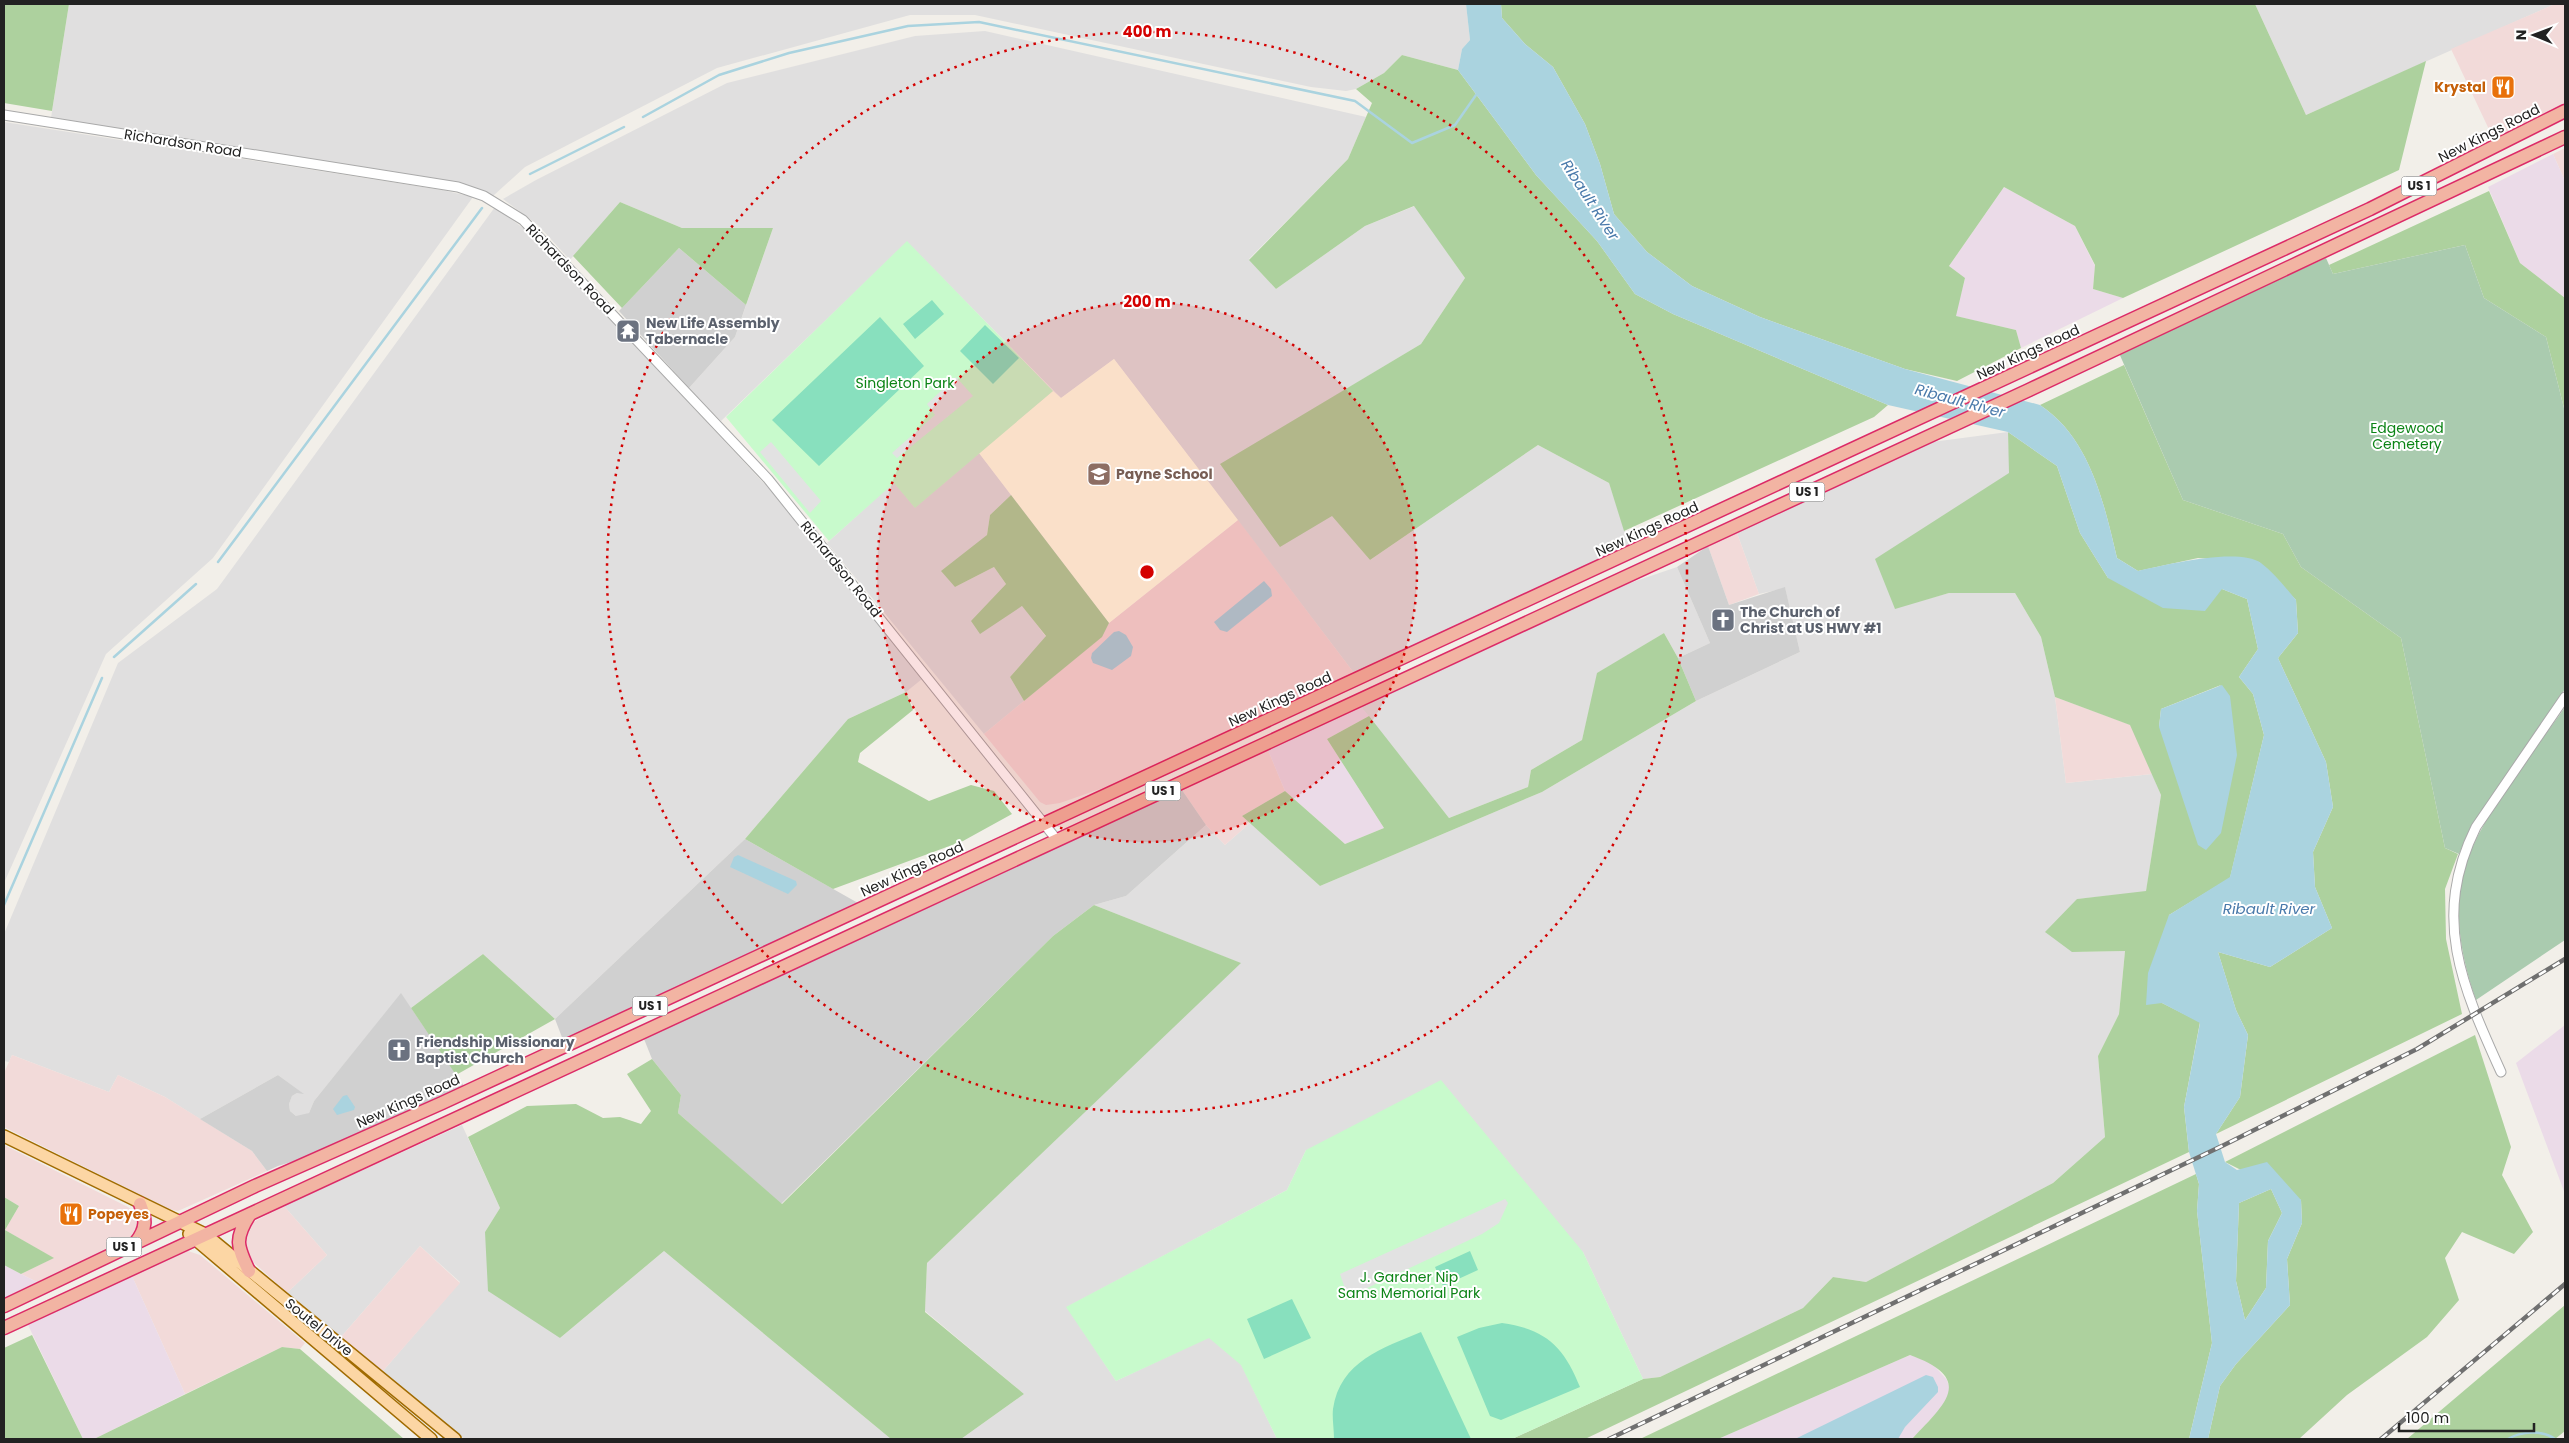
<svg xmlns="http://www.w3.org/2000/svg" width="2569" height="1443" font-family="Poppins,sans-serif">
	<rect width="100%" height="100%" fill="#f2efe9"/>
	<!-- residential -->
	<path fill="#e0dfdf" d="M 69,4 L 1466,4 L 1470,40 L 1462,49 L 1458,70 L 1402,55 L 1384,73 L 1356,89 L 1346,91 L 1311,87 L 975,15 L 910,15 L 717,68 L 525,167 L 493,196 L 470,186 L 440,179 L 51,118 Z
		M 2255,4 L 2555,4 L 2306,115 Z
		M 985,31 L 1366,117 L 1348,159 L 1249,259 L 1276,289 L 1365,226 L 1415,206 L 1465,278 L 1421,344 L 1220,465 L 1332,515 L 1370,560 L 1538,445 L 1609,483 L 1630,546 L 1354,673 L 1114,359 L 1061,398 L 907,242 L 721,421 L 689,388 L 735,337 L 773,228 L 682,228 L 620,202 L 570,260 L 538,225 L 503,199 L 536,180 L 727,83 L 915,36 Z
		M 4,122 L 442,190 L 473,197 L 213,558 L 106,654 L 4,883 Z
		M 495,207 L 531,234 L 771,491 L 922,679 L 906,692 L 848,719 L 745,839 L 555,1019 L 483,954 L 411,1008 L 401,994 L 314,1101 L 309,1113 L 303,1116 L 296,1116 L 290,1111 L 289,1104 L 292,1096 L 297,1093 L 302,1093 L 278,1075 L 200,1119 L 165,1097 L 118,1075 L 109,1092 L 12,1055 L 9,1062 L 4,1061 L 4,934 L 118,663 L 217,589 Z
		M 2008,432 L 2010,473 L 1876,559 L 1895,608 L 1949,593 L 2015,593 L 2041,637 L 2055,697 L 2066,783 L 2152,774 L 2161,795 L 2146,892 L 2077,899 L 2072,952 L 2125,951 L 2119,1014 L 2098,1056 L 2105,1137 L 2053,1183 L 1866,1282 L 1833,1277 L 1803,1308 L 1660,1377 L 1643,1379 L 1583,1252 L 1306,1150 L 1287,1190 L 1067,1307 L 1116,1381 L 1209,1337 L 1241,1364 L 1277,1439 L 961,1439 L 1024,1394 L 925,1311 L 927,1263 L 1240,963 L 1094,905 L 1126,896 L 1206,825 L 1225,845 L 1250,823 L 1320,886 L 1542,792 L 1696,701 L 1800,652 L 1785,588 L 1759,594 L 1737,533 L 1932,442 Z
		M 979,453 L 1011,495 L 990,515 L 987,535 L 955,587 L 994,567 L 1006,584 L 972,621 L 1023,606 L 1046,637 L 1010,677 L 1024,701 L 984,734 L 827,543 L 894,482 L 915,507 Z
		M 1677,567 L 1710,643 L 1678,658 L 1664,633 L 1598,673 L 1582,740 L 1531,770 L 1528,787 L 1449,818 L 1361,707 L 1630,583 Z
		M 462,1125 L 500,1208 L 485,1232 L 560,1338 L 664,1251 L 891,1439 L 464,1439 L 383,1371 L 460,1282 L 420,1246 L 341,1337 L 287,1293 L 327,1255 L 284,1206 Z"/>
	<!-- commercial -->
	<path fill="#f2dad9" d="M 2555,4 L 2565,4 L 2565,105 L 2494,140 L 2451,49 Z
		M 2565,148 L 2565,181 L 2553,154 Z
		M 1238,520 L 1354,673 L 1120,782 L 1060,803 L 1046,805 L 1040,802 L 984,734 L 1101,637 L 1109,623 Z
		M 1737,533 L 1759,594 L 1729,605 L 1708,546 Z
		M 2055,697 L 2131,725 L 2152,774 L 2066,783 Z
		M 1268,750 L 1285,791 L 1242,816 L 1250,823 L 1225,845 L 1206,825 L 1182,790 Z
		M 12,1055 L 109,1092 L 118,1075 L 165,1097 L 252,1151 L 267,1171 L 178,1211 L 169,1209 L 4,1127 L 4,1073 Z
		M 4,1145 L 128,1207 L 137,1214 L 142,1225 L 133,1238 L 37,1282 L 21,1274 L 53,1258 L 5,1230 L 19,1206 L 4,1197 Z
		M 284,1206 L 327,1255 L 287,1293 L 250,1259 L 244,1251 L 244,1231 L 248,1225 Z
		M 420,1246 L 460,1283 L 383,1371 L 341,1337 Z
		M 188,1251 L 200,1255 L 305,1343 L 300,1349 L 282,1347 L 185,1394 L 132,1276 Z"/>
	<!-- industrial -->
	<path fill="#ebdbe8" d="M 2553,154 L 2565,181 L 2565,298 L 2520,263 L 2488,187 Z
		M 2004,187 L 2075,226 L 2095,266 L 2093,289 L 2123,298 L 2021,348 L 2016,330 L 1955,316 L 1965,279 L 1949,266 Z
		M 1361,707 L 1369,716 L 1327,739 L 1384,828 L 1345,844 L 1285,791 L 1268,750 Z
		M 2565,1025 L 2565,1194 L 2516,1063 Z
		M 4,1265 L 21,1274 L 37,1282 L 4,1298 Z
		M 132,1276 L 185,1394 L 94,1439 L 83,1439 L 28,1325 Z
		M 1910,1355 L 1931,1362 L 1947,1380 L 1950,1390 L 1946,1403 L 1912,1439 L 1718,1439 Z"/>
	<!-- education -->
	<path fill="#ffffe5" d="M 1114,359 L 1238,520 L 1109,623 L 979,453 L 1053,391 L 1061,398 Z"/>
	<!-- religious -->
	<path fill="#d0d0d0" d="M 679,248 L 746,305 L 735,337 L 689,388 L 619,311 Z
		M 1708,546 L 1729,605 L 1785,587 L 1800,652 L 1696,701 L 1678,658 L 1710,643 L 1677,567 Z
		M 1182,790 L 1206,825 L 1126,896 L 1094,905 L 1053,936 L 781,1204 L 678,1113 L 681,1095 L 652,1059 L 644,1039 Z
		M 745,839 L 858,903 L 563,1040 L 555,1019 Z
		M 401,993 L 464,1086 L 307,1157 L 278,1166 L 267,1171 L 252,1151 L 200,1119 L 278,1075 L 304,1094 L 297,1093 L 292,1096 L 289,1104 L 290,1111 L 296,1116 L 309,1113 L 314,1101 Z"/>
	<!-- forest -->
	<path fill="#add19e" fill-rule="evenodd" d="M 4,4 L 69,4 L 52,111 L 4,103 Z
		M 1501,4 L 2255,4 L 2306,115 L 2426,61 L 2399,170 L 2123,298 L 2093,289 L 2095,265 L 2075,226 L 2004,187 L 1949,266 L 1965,278 L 1956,316 L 2016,330 L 2021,348 L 1957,381 L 1905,369 L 1760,317 L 1692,286 L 1647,252 L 1614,214 L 1600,164 L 1585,124 L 1553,67 L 1525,44 L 1502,18 Z
		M 1402,55 L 1458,70 L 1536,175 L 1597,241 L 1635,294 L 1673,314 L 1888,405 L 1874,417 L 1624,531 L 1609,483 L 1538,445 L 1370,560 L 1332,516 L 1280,547 L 1220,464 L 1421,344 L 1465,278 L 1414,206 L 1365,226 L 1276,289 L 1249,260 L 1348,159 L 1372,103 L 1356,89 L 1384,73 Z
		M 2489,191 L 2520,263 L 2565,298 L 2565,412 L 2546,337 L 2484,298 L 2465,245 L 2333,274 L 2329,265 Z
		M 620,202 L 682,228 L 773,228 L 746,305 L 679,248 L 622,308 L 573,256 Z
		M 2124,365 L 2183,500 L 2283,534 L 2301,567 L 2401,638 L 2445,848 L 2458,854 L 2445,889 L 2446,939 L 2462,1014 L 2216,1134 L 2240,1097 L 2248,1035 L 2236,1010 L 2218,952 L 2270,967 L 2332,928 L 2315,887 L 2313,852 L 2333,807 L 2326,762 L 2278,658 L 2298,633 L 2296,600 L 2259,562 L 2198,558 L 2138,571 L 2117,558 C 2104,503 2090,438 2040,405 Z
		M 2008,432 L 2057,466 L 2080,533 L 2108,578 L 2222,589 L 2247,599 L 2258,649 L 2239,677 L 2253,694 L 2264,735 L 2230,878 L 2169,915 L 2162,1003 L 2200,1022 L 2184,1107 L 2189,1152 L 1585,1439 L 1512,1439 L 1643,1379 L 1660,1377 L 1803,1308 L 1833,1277 L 1866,1282 L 2053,1183 L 2105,1137 L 2098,1056 L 2119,1014 L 2125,951 L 2072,952 L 2045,932 L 2077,899 L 2146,891 L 2161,795 L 2130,725 L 2055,697 L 2041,637 L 2015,593 L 1949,593 L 1895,609 L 1875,559 L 2009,473 ZM 2221,685 L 2159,727 L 2161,709 Z
		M 1011,495 L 1109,623 L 1102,637 L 1024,701 L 1010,677 L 1046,636 L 1022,606 L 980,634 L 971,621 L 1006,584 L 994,567 L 955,587 L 941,571 L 987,535 L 990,515 Z
		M 1664,633 L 1678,658 L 1696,701 L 1542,792 L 1320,886 L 1242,816 L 1285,791 L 1345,844 L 1384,828 L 1327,739 L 1369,716 L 1449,818 L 1528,787 L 1531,770 L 1582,740 L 1597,673 Z
		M 906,692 L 913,710 L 860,753 L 858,762 L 929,801 L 971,785 L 994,791 L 1012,814 L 963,841 L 833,889 L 745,839 L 848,719 Z
		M 1094,905 L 1241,963 L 927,1263 L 925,1312 L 1024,1394 L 961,1439 L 891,1439 L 664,1251 L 560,1338 L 488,1291 L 485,1232 L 500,1208 L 468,1137 L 527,1106 L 576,1104 L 603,1118 L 620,1117 L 641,1124 L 651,1111 L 627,1074 L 652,1059 L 681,1095 L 678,1113 L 782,1204 L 1053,936 Z
		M 483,954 L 555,1019 L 456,1075 L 411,1008 Z
		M 2475,1035 L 2511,1147 L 2502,1175 L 2533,1232 L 2514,1254 L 2462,1232 L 2445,1258 L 2459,1300 L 2427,1337 L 2347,1395 L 2299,1439 L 2208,1439 L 2220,1386 L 2236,1364 L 2290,1305 L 2287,1259 L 2302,1223 L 2301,1200 L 2225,1162 Z
		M 2196,1174 L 2199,1184 L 2197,1211 L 2212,1343 L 2189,1439 L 1912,1439 C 1945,1404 1976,1379 1910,1355 L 1718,1439 L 1640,1439 Z
		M 2271,1189 L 2282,1213 L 2268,1241 L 2266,1288 L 2245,1320 L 2236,1281 L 2239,1203 Z
		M 4,1197 L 19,1206 L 5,1230 L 54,1258 L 21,1274 L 4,1265 Z
		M 2565,1305 L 2565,1431 L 2555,1439 L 2407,1439 Z
		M 32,1335 L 83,1439 L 4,1439 L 4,1348 Z
		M 282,1347 L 300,1349 L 404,1439 L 94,1439 Z"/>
	<!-- cemetery -->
	<path fill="#aacbaf" d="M 2465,245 L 2484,298 L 2546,337 L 2565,412 L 2565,689 L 2471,826 L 2459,854 L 2445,848 L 2401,638 L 2301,567 L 2283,534 L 2183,500 L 2119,353 L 2326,258 L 2333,274 Z
		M 2565,707 L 2565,940 L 2476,1000 C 2460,955 2451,904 2468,858 C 2487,808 2534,752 2565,707 Z"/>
	<!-- park -->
	<path fill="#c8facc" d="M 907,241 L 1053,391 L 915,508 L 894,483 L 829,541 L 726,417 Z
		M 1441,1080 L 1583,1252 L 1643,1379 L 1512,1439 L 1277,1439 L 1241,1365 L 1209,1338 L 1116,1381 L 1066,1307 L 1287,1190 L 1306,1150 Z"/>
	<!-- pitch -->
	<path fill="#88e0be" d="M 932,300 L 944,314 L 915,339 L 903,324 Z
		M 880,317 L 924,366 L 819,466 L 772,420 Z
		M 985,325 L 1019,358 L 993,384 L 960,351 Z
		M 1470,1251 L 1478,1270 L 1443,1286 L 1435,1267 Z
		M 1292,1299 L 1311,1338 L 1264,1359 L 1247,1319 Z
		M 1502,1323 C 1546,1329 1564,1347 1580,1387 L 1501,1420 L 1490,1416 L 1457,1337 L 1479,1328 Z
		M 1421,1332 L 1471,1439 L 1334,1439 C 1334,1429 1332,1418 1333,1409 C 1340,1361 1383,1348 1421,1332 Z"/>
	<!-- parking -->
	<path fill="#e2e2e2" d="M 956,377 L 973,396 L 897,458 L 892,453 L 935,415 L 927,404 Z
		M 771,442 L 821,501 L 810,513 L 760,452 Z
		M 1505,1199 L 1508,1203 L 1499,1223 L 1482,1234 L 1348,1297 L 1340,1274 Z"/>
	<!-- water -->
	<path fill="#aad3df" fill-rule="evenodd" d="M 1466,4 L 1501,4 L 1502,18 L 1525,44 L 1553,67 L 1585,124 L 1600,164 L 1614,214 L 1647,252 L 1692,286 L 1760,317 L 1905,369 L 2040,405 C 2090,438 2104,503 2117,558 L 2138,571 C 2165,565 2238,547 2261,563 C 2274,573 2285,587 2296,600 L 2298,633 L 2278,658 L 2326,762 L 2333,807 L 2313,852 L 2315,887 L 2332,928 L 2270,967 L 2218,952 L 2236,1010 L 2248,1035 L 2240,1097 L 2216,1134 L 2225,1162 L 2237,1170 L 2267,1162 L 2301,1200 L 2302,1223 L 2287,1259 L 2290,1305 L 2236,1364 L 2220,1386 L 2208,1439 L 2189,1439 L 2212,1343 L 2197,1211 L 2199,1184 L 2189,1152 L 2184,1107 L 2200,1023 L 2162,1003 L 2146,1005 L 2148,973 L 2169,915 L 2230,877 L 2264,735 L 2253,694 L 2239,677 L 2258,649 L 2247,599 L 2222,589 L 2205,611 L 2163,608 L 2108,578 L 2080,533 L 2057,466 L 2008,432 L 1888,405 L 1673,314 L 1635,294 L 1597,241 L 1536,175 L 1458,70 L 1462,49 L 1470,40 ZM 2271,1189 L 2282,1213 L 2268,1241 L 2266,1288 L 2245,1320 L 2236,1281 L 2239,1203 Z
		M 1264,581 L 1271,589 L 1272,596 L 1227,632 L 1220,630 L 1214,622 Z
		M 1119,631 L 1126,635 L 1133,647 L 1131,656 L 1112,670 L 1093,663 L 1091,658 L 1092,653 L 1114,632 Z
		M 2222,685 L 2230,696 L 2237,755 L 2221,833 L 2206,850 L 2198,845 L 2159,727 L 2161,709 Z
		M 738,855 L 796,881 L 797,885 L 788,894 L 730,867 L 734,857 Z
		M 347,1095 L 355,1107 L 354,1110 L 337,1115 L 333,1109 L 343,1096 Z
		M 1926,1375 L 1933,1377 L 1938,1387 L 1938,1392 L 1905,1427 L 1898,1439 L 1795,1439 Z"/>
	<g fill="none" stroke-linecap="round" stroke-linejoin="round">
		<!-- stream -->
		<path stroke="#aad3df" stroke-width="2.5" d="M 643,117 L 719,75 L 789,53 L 908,26 L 979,22 L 1355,101 L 1412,143 L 1455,125 L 1476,95
			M 530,174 L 624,127
			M 218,562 L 482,208
			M 114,657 L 196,584
			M 4,905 L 102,678
			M 2508,1439 C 2521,1431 2543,1430 2555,1439"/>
		<!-- tertiary casing -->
		<g stroke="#a9a9a9" stroke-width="11">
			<path id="tertiary" d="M 4,115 L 458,187 L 484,196 L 523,220 L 768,479 L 1057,840
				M 2501,1072 C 2462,986 2431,918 2476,827 L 2565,697"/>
		</g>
		<!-- primary casing -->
		<g stroke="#a06b00" stroke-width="14">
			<path id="primary" d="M 4,1136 L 205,1234 L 455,1439
				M 189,1234 L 431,1439"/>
		</g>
		<!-- trunk casing -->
		<g stroke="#dc2a67" stroke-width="15">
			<path id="trunk" d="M 136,1242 C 147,1228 146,1219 140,1204
				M 249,1271 C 237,1246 234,1239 250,1214
				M 4,1306 L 255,1186 L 442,1103 L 2370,209 L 2565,111
				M 4,1328 L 2029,390 L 2565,137"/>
		</g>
		<!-- tertiary -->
		<use href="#tertiary" stroke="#fff" stroke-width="9"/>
		<!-- primary -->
		<use href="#primary" stroke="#fcd6a4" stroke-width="11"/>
		<!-- trunk -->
		<use href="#trunk" stroke="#f2b4a3" stroke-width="12"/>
		<!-- rail casing -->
		<g stroke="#707070" stroke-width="4.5">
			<path id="rail" d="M 1609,1439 L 2224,1145 L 2417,1049 L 2565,959
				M 2381,1439 L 2565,1284"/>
		</g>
		<!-- rail -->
		<use href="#rail" stroke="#fff" stroke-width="2.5" stroke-dasharray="8" stroke-linecap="butt"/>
	</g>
	<!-- distance rings -->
	<circle cx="1147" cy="572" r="270" fill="#d40000" fill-opacity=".12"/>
	<g fill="none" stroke="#d40000" stroke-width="2.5" stroke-dasharray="2.5 5">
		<circle cx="1147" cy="572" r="270"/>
		<circle cx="1147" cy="572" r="540"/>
	</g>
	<!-- icons -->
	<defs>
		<g id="restaurant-square" transform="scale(1.25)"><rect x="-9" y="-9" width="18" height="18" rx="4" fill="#e8710a" stroke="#fff"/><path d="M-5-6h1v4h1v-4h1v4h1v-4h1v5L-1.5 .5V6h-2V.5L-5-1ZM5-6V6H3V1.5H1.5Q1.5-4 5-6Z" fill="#fff"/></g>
		<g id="temple-square" transform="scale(1.25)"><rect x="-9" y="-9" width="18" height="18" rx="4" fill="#6b7280" stroke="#fff"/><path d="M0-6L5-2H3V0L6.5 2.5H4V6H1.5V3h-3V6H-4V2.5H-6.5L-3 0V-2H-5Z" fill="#fff"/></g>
		<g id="school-square" transform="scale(1.25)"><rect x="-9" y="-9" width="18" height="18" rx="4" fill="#8d6e63" stroke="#fff"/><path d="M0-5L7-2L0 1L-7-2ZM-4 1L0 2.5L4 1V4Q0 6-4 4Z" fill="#fff"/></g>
		<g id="church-square" transform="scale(1.25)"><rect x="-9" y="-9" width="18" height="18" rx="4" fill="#6b7280" stroke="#fff"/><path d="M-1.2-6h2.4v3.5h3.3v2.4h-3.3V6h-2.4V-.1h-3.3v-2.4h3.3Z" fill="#fff"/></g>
	</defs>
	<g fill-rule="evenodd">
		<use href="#restaurant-square" x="2503" y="87"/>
		<use href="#temple-square" x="628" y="331"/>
		<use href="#school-square" x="1099" y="474"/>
		<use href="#church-square" x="1723" y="620"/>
		<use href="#church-square" x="399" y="1050"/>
		<use href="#restaurant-square" x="71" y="1214"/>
	</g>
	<g text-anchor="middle" stroke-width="4" stroke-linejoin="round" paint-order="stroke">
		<!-- shield labels -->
		<g fill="#fff" stroke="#646464" stroke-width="1">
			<rect x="2401.5" y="176.5" width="35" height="19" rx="4"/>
			<rect x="1789.5" y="482.5" width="35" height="19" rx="4"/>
			<rect x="1145.5" y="781.5" width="35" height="19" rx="4"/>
			<rect x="632.5" y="996.5" width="35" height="19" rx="4"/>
			<rect x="106.5" y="1237.5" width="35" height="19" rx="4"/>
		</g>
		<g font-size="12" font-weight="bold" fill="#222">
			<text x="2419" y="190">US 1</text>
			<text x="1807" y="496">US 1</text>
			<text x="1163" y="795">US 1</text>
			<text x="650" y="1010">US 1</text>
			<text x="124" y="1251">US 1</text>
		</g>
		<!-- food labels -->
		<g font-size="14" font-weight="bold" fill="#c56008" stroke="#fff" text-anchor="end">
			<text x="2486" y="92">Krystal</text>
			<text x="88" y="1219" text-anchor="start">Popeyes</text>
		</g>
		<!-- street labels -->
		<g font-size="14" fill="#222" stroke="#fff">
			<text transform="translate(2489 133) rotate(-27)" y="5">New Kings Road</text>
			<text transform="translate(183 143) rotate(9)" y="5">Richardson Road</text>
			<text transform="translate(570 269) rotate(46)" y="5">Richardson Road</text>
			<text transform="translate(2028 352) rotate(-25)" y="5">New Kings Road</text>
			<text transform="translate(1647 529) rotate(-25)" y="5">New Kings Road</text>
			<text transform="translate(841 569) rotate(51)" y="5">Richardson Road</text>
			<text transform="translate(1280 699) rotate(-25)" y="5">New Kings Road</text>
			<text transform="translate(912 869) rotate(-25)" y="5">New Kings Road</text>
			<text transform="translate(408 1101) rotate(-24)" y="5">New Kings Road</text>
			<text transform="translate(319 1327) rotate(39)" y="5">Soutel Drive</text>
		</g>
		<!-- worship labels -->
		<g font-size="14" font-weight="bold" fill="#5b616d" stroke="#fff" text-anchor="start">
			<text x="646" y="328">New Life Assembly<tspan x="646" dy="16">Tabernacle</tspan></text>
			<text x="1740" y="617">The Church of<tspan x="1740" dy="16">Christ at US HWY #1</tspan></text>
			<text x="416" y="1047">Friendship Missionary<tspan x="416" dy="16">Baptist Church</tspan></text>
		</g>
		<!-- park labels -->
		<g font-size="14" fill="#0c8416" stroke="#fff">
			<text x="905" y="388">Singleton Park</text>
			<text x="2407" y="433">Edgewood<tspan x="2407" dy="16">Cemetery</tspan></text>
			<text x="1409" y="1282">J. Gardner Nip<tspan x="1409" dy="16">Sams Memorial Park</tspan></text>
		</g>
		<!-- education labels -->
		<g font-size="14" font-weight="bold" fill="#785e54" stroke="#fff" text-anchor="start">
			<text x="1116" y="479">Payne School</text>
		</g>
		<!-- water labels -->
		<g font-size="15" font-style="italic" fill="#4a7aab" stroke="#fff">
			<text transform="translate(1590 200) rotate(57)" y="5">Ribault River</text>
			<text transform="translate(1960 401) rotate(15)" y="5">Ribault River</text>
			<text x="2269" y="914">Ribault River</text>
		</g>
	</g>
	<circle cx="1147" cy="572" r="8" fill="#d40000" stroke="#fff" stroke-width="2.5"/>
	<g font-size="15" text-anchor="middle" font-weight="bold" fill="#d40000" stroke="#fff" stroke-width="4" stroke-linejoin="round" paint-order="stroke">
		<text x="1147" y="37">400 m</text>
		<text x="1147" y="307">200 m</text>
	</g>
	<!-- border -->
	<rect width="2569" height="1443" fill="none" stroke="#222222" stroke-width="10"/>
	<!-- north arrow -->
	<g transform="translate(2534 35) rotate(271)" stroke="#ffffff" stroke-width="4" paint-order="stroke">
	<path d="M0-4L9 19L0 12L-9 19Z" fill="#222222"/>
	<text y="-8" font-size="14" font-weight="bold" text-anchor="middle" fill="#222222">N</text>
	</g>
	<!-- scale -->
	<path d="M2399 1423v8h135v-8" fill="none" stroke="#222222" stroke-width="2.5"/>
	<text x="2406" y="1423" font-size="15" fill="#222222" stroke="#ffffff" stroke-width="4" paint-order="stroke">100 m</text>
</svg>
